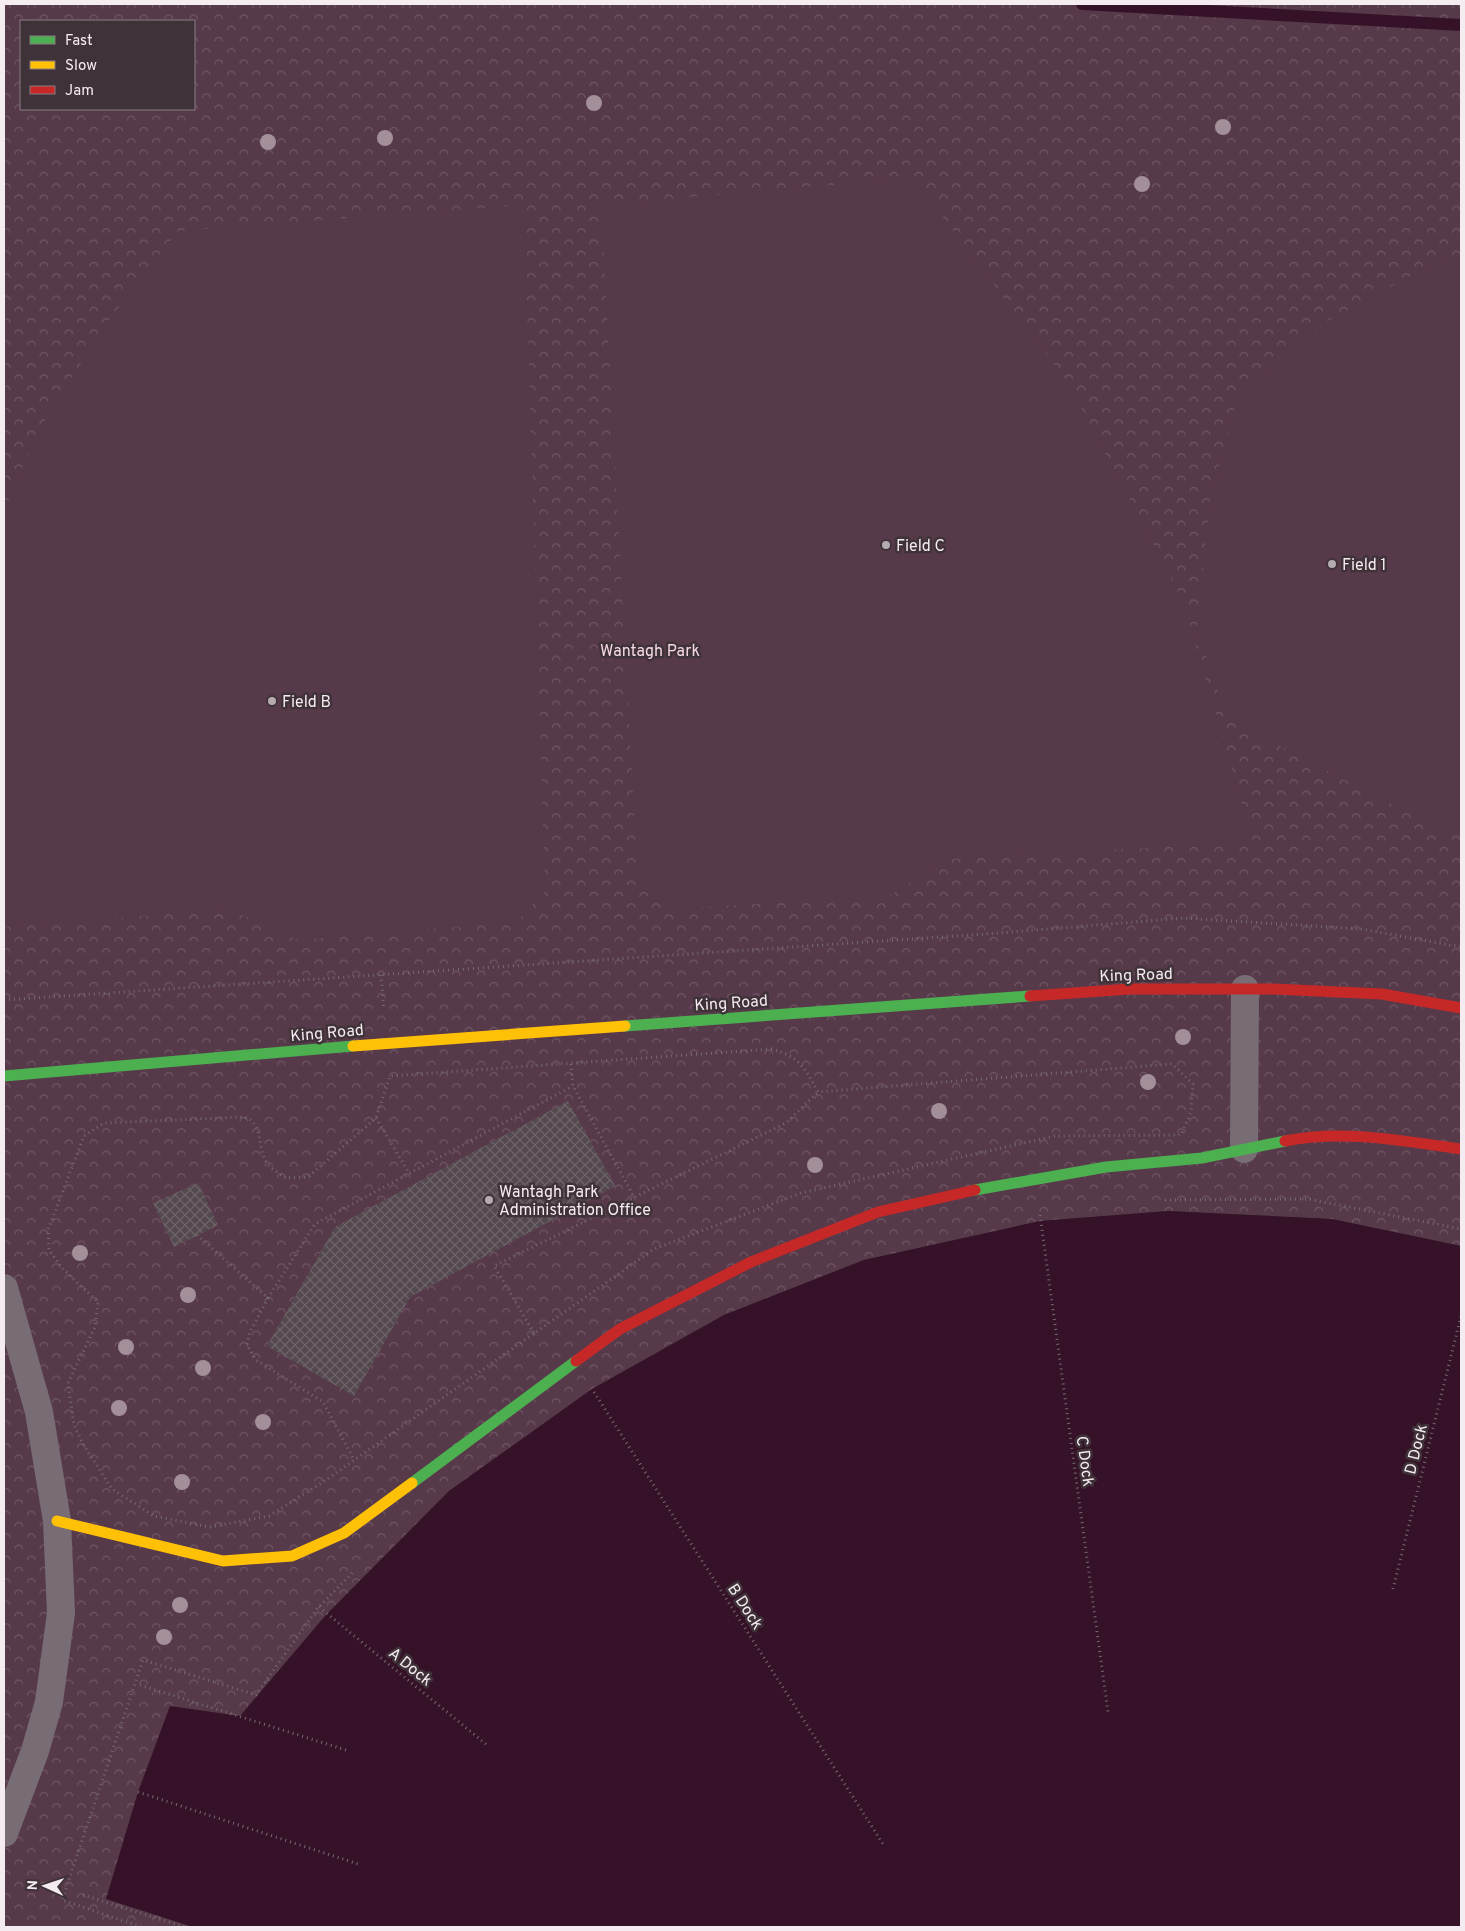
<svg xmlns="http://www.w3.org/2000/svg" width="1465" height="1931" font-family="Overpass,sans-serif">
	<defs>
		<pattern id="park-crowns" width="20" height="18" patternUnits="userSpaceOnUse" patternTransform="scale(1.25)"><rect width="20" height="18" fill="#573a4a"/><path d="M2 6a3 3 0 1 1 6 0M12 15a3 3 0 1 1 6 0" fill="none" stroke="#705765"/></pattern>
		<pattern id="building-cross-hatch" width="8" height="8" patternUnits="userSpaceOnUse" patternTransform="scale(1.25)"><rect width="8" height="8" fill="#54494f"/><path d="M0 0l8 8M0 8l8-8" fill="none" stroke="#6d6369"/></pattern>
	</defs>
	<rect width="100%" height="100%" fill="#3c3539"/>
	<!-- park -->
	<path fill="url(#park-crowns)" fill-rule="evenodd" d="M 4,4 L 1461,4 L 1461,1246 L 1332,1219 L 1168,1211 L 1040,1221 L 864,1260 L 724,1315 L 592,1389 L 449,1491 L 326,1615 L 240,1716 L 106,1898 L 193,1927 L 4,1927 ZM 21,21 L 194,21 L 194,109 L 21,109 Z"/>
	<!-- garden -->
	<path fill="#573a4a" d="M 913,178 L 1067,381 L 1182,599 L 1253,842 L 950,859 L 889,896 L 668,909 L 638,884 L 601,205 Z
		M 524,205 L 545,891 L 517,922 L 298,940 L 229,909 L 4,927 L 4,511 L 39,430 L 104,327 L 178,231 Z
		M 1461,254 L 1461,826 L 1442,830 L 1227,719 L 1197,628 L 1210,501 L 1238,395 L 1329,320 L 1446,257 Z"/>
	<!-- water -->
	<path fill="#351228" d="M 1168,1211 L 1332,1219 L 1461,1246 L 1461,1927 L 193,1927 L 106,1899 L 138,1792 L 170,1706 L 240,1716 L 326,1615 L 449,1491 L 592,1389 L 724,1315 L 864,1260 L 1040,1221 Z"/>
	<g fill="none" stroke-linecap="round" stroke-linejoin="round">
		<!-- stream -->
		<path stroke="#351228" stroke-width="12" d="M 1082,4 L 1461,25"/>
	</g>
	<!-- building -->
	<path fill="url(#building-cross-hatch)" d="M 568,1101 L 615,1186 L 410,1297 L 354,1396 L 267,1346 L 335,1227 Z
		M 198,1183 L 218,1225 L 174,1247 L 153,1203 Z"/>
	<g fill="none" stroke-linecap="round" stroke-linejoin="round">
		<!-- path -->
		<path stroke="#746b70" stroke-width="3" stroke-dasharray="1 4" stroke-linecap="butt" d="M 381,975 L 384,1009
			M 4,1000 L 986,934 L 1184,918 L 1361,929 L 1461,947
			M 771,1049 C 800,1057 804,1067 818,1092 L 1172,1064 L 1193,1084 L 1191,1112 L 1181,1135 L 1055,1136 L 801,1193 L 654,1249 L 326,1480 L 269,1516 L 210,1527 L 154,1516 L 112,1489 L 83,1444 L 74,1425 L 68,1383 L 95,1327 L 98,1302 L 62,1268 L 49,1250 L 48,1230 L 84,1136 L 104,1123 L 244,1117 C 265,1124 256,1147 267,1163 C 271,1169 280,1174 286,1178 L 308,1177 L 376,1118 L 390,1076 Z
			M 571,1064 L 573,1086 L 634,1197
			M 376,1118 L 409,1173
			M 1165,1200 L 1308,1199 L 1461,1229
			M 1040,1215 L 1108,1712
			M 197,1235 L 268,1298 L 250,1332 L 247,1345 L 256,1360 L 323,1402 L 354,1460
			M 268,1298 L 315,1224 L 573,1086
			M 534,1333 L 494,1266 L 786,1123 L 818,1092
			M 594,1392 L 883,1844
			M 1393,1589 L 1461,1316
			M 319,1607 L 487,1745
			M 140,1685 L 349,1751
			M 138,1792 L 358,1864
			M 83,1895 L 185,1927
			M 141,1927 L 62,1900 L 143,1660 L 256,1695 L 317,1609 L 355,1570"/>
		<!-- street -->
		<path stroke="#786d74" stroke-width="28" d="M 1244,1149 L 1245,989
			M 4,1288 L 39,1412 L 57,1521 L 61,1613 L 49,1702 L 35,1751 L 4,1833"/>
		<!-- fast -->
		<path stroke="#4caf50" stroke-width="11" d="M 625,1026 L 1030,996
			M 4,1076 L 353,1046
			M 975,1190 L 1106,1167 L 1202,1158 L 1285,1141
			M 412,1483 L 576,1361"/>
		<!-- slow -->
		<path stroke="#ffc107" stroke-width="11" d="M 353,1046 L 625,1026
			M 57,1521 L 223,1561 L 292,1556 L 344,1533 L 412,1483"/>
		<!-- jam -->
		<path stroke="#c62828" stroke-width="11" d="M 1030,996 L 1130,989 L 1274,989 L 1382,994 L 1461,1008
			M 1285,1141 C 1343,1129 1403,1141 1461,1149
			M 576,1361 L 620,1329 L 751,1262 L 878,1212 L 975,1190"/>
	</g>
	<!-- trees -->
	<g fill="#a28f99">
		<circle cx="594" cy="103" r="8"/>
		<circle cx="1223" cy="127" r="8"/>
		<circle cx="385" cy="138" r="8"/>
		<circle cx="268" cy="142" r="8"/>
		<circle cx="1142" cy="184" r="8"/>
		<circle cx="1183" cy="1037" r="8"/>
		<circle cx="1148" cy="1082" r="8"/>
		<circle cx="939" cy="1111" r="8"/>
		<circle cx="815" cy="1165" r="8"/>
		<circle cx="80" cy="1253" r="8"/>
		<circle cx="188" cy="1295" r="8"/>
		<circle cx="126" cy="1347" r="8"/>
		<circle cx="203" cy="1368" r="8"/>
		<circle cx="119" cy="1408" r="8"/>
		<circle cx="263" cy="1422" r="8"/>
		<circle cx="182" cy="1482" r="8"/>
		<circle cx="180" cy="1605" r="8"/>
		<circle cx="164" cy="1637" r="8"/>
	</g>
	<!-- markers -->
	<g fill="#b4acb1" stroke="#3f3239" stroke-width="2">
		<circle cx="886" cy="545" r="5"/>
		<circle cx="1332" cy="564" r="5"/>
		<circle cx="272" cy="701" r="5"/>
		<circle cx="489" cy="1200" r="5"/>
	</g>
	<g text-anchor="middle" stroke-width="5" stroke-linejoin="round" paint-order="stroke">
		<!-- poi labels -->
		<g font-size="16" fill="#f5ecf1" stroke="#3f3239" text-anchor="start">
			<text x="896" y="551">Field C</text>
			<text x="1342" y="570">Field 1</text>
			<text x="282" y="707">Field B</text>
			<text x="499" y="1197">Wantagh Park<tspan x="499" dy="18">Administration Office</tspan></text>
		</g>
		<!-- park labels -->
		<g font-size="16" fill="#f6d8e7" stroke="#3f3239">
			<text x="650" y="656">Wantagh Park</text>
		</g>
		<!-- street labels -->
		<g font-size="16" fill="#f5ecf1" stroke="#3f3239">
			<text transform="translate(1136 974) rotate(-2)" y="6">King Road</text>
			<text transform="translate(731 1002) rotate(-4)" y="6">King Road</text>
			<text transform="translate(327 1032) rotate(-5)" y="6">King Road</text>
			<text transform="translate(1415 1449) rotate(-76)" y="6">D Dock</text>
			<text transform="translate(1086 1461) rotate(82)" y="6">C Dock</text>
			<text transform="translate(746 1606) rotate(57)" y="6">B Dock</text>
			<text transform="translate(411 1666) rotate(39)" y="6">A Dock</text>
		</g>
	</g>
	<!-- border -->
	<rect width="1465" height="1931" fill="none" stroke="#f5ecf1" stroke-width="10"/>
	<!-- legend -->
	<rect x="20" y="20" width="175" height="90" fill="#3f3239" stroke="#887c83"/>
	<rect x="30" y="36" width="25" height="8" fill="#4caf50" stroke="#887c83"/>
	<text x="65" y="45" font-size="15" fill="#f5ecf1">Fast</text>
	<rect x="30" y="61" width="25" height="8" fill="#ffc107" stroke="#887c83"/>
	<text x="65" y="70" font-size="15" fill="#f5ecf1">Slow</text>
	<rect x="30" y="86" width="25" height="8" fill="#c62828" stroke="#887c83"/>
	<text x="65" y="95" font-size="15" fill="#f5ecf1">Jam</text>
	<!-- north arrow -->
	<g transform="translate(45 1886) rotate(273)" stroke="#3f3239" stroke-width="4" paint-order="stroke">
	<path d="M0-4L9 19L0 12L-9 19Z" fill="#f5ecf1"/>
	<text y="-8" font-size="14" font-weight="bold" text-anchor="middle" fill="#f5ecf1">N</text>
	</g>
</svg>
